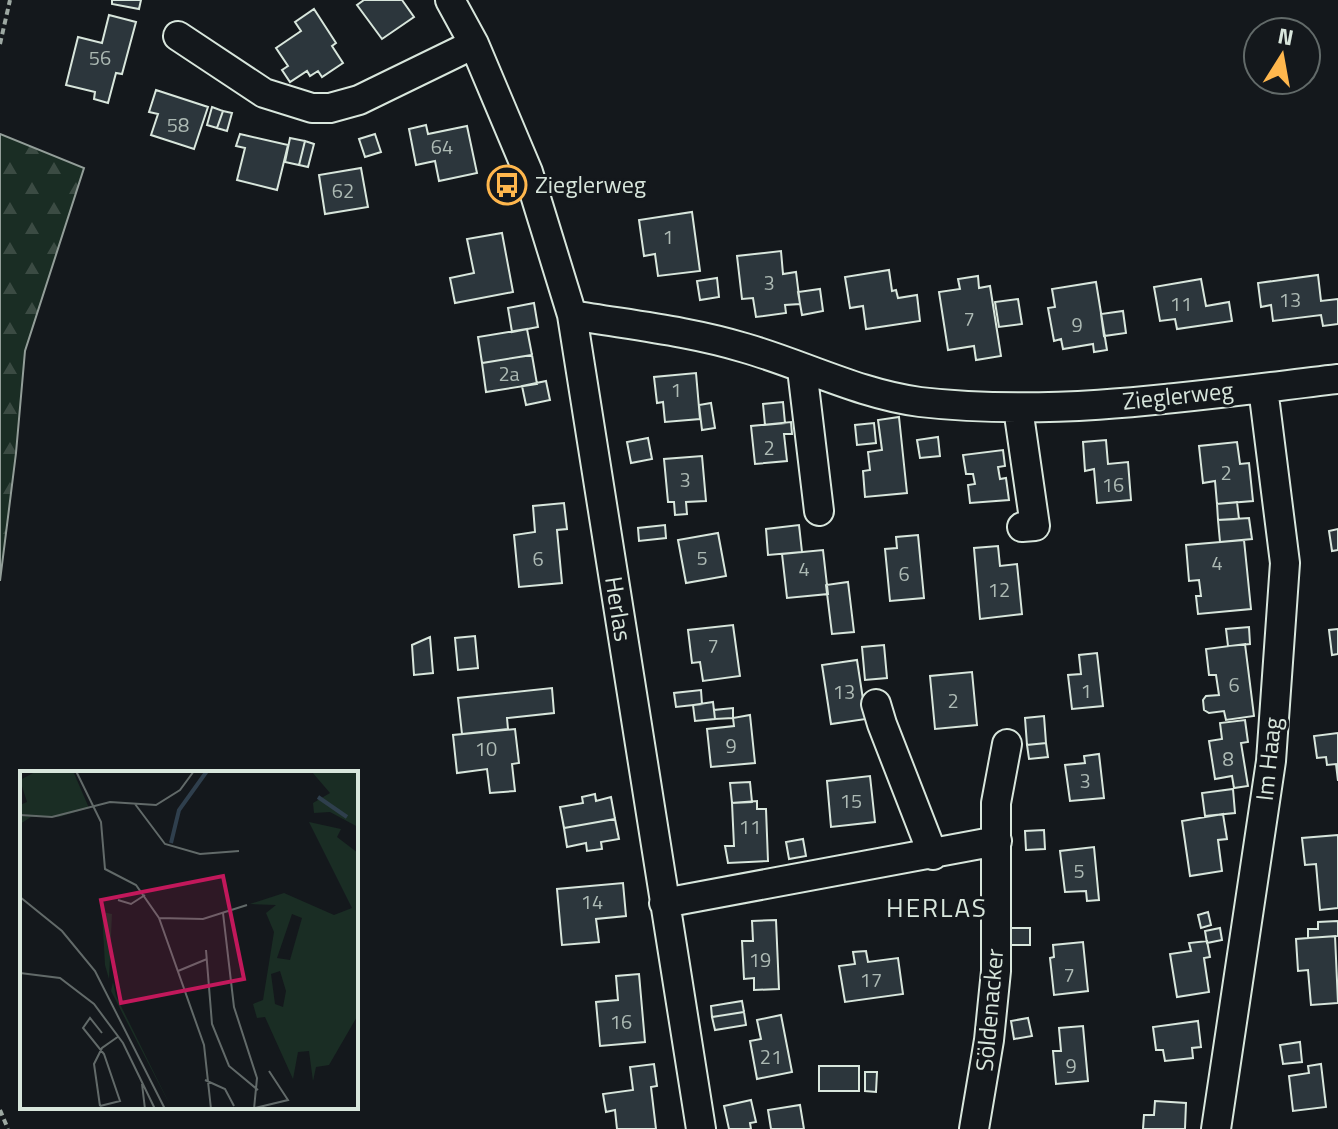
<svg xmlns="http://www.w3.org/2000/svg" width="1338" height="1129" font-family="'Titillium Web',sans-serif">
	<defs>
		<pattern id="forest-firs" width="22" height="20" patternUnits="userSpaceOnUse" patternTransform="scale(2)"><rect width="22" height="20" fill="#1a2d24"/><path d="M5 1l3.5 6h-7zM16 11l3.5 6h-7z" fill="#3b4b43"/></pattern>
	</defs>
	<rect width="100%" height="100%" fill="#14181c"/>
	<!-- forest -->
	<path fill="url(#forest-firs)" stroke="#939e99" stroke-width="2" d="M 0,134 L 84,168 L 25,351 L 16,453 L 0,581 Z"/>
	<!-- building -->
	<path fill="#2c363c" stroke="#d8e6dc" stroke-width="2" d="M 112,0 L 141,0 L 139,9 L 112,4 Z
		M 364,0 L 402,0 L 414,17 L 382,39 L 357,5 Z
		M 314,9 L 336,43 L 332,46 L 343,63 L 322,77 L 318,71 L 310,76 L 307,71 L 290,82 L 282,70 L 288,66 L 276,48 L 301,31 L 295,22 Z
		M 109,15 L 136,22 L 122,74 L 116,73 L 108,103 L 94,99 L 95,92 L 66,85 L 78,37 L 102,43 Z
		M 156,90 L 208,107 L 194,149 L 151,135 L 158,114 L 149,112 Z
		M 212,107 L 223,111 L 217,128 L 207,125 Z
		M 223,111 L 232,113 L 227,131 L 217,128 Z
		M 426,125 L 428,134 L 467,126 L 477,173 L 439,181 L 435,161 L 416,165 L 409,129 Z
		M 240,134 L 288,145 L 277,190 L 237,180 L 245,148 L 236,146 Z
		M 375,134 L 381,152 L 365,157 L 359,139 Z
		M 290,138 L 305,141 L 299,165 L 285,162 Z
		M 305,141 L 314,144 L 308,167 L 299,165 Z
		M 361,168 L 368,207 L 325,214 L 319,175 Z
		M 692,212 L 700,271 L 658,276 L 655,254 L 644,256 L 639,220 Z
		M 502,233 L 513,292 L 455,303 L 450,278 L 474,273 L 467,239 Z
		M 781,251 L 783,274 L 796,272 L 800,304 L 785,305 L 786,313 L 756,317 L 753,298 L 742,299 L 737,256 Z
		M 889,270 L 892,291 L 896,290 L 898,298 L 917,295 L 920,321 L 866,329 L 863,306 L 850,308 L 845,277 Z
		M 1318,275 L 1321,301 L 1338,299 L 1338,324 L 1323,326 L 1321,315 L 1273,321 L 1271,305 L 1261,307 L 1258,283 Z
		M 978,276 L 979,288 L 990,286 L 1001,356 L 976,360 L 974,346 L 948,350 L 939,292 L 960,289 L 958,279 Z
		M 717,278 L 719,297 L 700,300 L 697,281 Z
		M 1201,279 L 1206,306 L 1229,302 L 1232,321 L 1177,329 L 1175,319 L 1160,321 L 1154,287 Z
		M 1096,282 L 1107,350 L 1094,352 L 1093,344 L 1063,349 L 1061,339 L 1054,341 L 1048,308 L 1055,307 L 1052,289 Z
		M 820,289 L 823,311 L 802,315 L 798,292 Z
		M 1018,299 L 1022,324 L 999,327 L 995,302 Z
		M 534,303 L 538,327 L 512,332 L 508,308 Z
		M 1123,311 L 1126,333 L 1104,336 L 1101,314 Z
		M 527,329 L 532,355 L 482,363 L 478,337 Z
		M 532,355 L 537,384 L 486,392 L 482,363 Z
		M 696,373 L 700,419 L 665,422 L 663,402 L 657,403 L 654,377 Z
		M 546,381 L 550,400 L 526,405 L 522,386 Z
		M 783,402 L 785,423 L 765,425 L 763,404 Z
		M 711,403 L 715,428 L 702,430 L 699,405 Z
		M 899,417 L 907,493 L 865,497 L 863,471 L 870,470 L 868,452 L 882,450 L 878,420 Z
		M 791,422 L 792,434 L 784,434 L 787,461 L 755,464 L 751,426 Z
		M 874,423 L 876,443 L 857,445 L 855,425 Z
		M 938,437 L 940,456 L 920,458 L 917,440 Z
		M 648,438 L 652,459 L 631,463 L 627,442 Z
		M 1106,440 L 1108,464 L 1128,462 L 1131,500 L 1097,503 L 1094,469 L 1085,471 L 1083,442 Z
		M 1237,442 L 1240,464 L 1249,463 L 1253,501 L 1217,504 L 1215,481 L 1203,483 L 1199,446 Z
		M 1003,450 L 1005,466 L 998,467 L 1000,479 L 1006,478 L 1009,500 L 970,503 L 968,485 L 975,484 L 973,474 L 966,474 L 963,455 Z
		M 702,456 L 706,501 L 686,502 L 687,514 L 675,515 L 674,502 L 668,502 L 664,459 Z
		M 1237,502 L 1239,519 L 1218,520 L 1217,504 Z
		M 564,503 L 567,529 L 557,530 L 562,583 L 519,587 L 514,535 L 535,532 L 533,506 Z
		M 1249,518 L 1252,539 L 1220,542 L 1218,520 Z
		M 665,525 L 666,538 L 639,541 L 638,528 Z
		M 799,525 L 802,552 L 768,555 L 766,529 Z
		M 1338,529 L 1338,550 L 1332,551 L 1329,531 Z
		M 718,533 L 726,576 L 686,583 L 678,540 Z
		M 918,535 L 924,598 L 890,601 L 885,549 L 897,548 L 896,537 Z
		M 1244,540 L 1251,609 L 1198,614 L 1196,596 L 1201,596 L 1199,580 L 1189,581 L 1186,545 Z
		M 998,546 L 1000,566 L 1017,564 L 1022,614 L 980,619 L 974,548 Z
		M 823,550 L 828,594 L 787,598 L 782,554 Z
		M 848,582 L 854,632 L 832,634 L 826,585 Z
		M 733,625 L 740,676 L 703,681 L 700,662 L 692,663 L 688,630 Z
		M 1249,627 L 1250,644 L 1228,646 L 1226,629 Z
		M 1338,629 L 1338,654 L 1332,655 L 1329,630 Z
		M 475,636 L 478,668 L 458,670 L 455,638 Z
		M 430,637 L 433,673 L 414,675 L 412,645 Z
		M 1245,644 L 1254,716 L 1226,720 L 1224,711 L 1209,713 L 1204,710 L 1203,700 L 1206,696 L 1219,695 L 1216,675 L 1209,675 L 1206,649 Z
		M 884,645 L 887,678 L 865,680 L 862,647 Z
		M 1097,653 L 1103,706 L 1072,709 L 1068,675 L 1081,674 L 1079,655 Z
		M 857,660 L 866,719 L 831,724 L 822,665 Z
		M 972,672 L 977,725 L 935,729 L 930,676 Z
		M 552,688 L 554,713 L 507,718 L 508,729 L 462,734 L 458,698 Z
		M 701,690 L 702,704 L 676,707 L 674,693 Z
		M 713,702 L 715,719 L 695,721 L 693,705 Z
		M 733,708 L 733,718 L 715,719 L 714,710 Z
		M 750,715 L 755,763 L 711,767 L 707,729 L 734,726 L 733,718 Z
		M 1044,716 L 1046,743 L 1027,745 L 1025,718 Z
		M 1245,720 L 1248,742 L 1241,743 L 1248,786 L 1234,788 L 1232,776 L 1215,779 L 1209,741 L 1222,739 L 1220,723 Z
		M 515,729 L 519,763 L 512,764 L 515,791 L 490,793 L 487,769 L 457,773 L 453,735 Z
		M 1338,733 L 1338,781 L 1336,764 L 1327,765 L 1326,757 L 1317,758 L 1314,736 Z
		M 1046,743 L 1048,757 L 1029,759 L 1027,745 Z
		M 1099,754 L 1104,798 L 1070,801 L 1065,765 L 1085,763 L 1084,756 Z
		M 870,776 L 875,822 L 831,827 L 827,781 Z
		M 750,782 L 752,802 L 732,803 L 730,783 Z
		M 1233,789 L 1235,813 L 1205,816 L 1202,793 Z
		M 595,794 L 596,801 L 611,797 L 615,819 L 564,828 L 560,807 L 583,803 L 582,797 Z
		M 757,801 L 757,809 L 766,809 L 768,861 L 728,863 L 725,846 L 734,846 L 732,803 Z
		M 1223,814 L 1227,839 L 1218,840 L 1222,871 L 1190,876 L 1182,821 Z
		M 615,819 L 619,839 L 601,842 L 602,849 L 587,851 L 586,843 L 567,847 L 564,828 Z
		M 1044,830 L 1045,849 L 1026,850 L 1025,831 Z
		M 1338,835 L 1338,908 L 1320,910 L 1316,864 L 1305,865 L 1302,838 Z
		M 803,839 L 806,856 L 789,859 L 786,842 Z
		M 1094,847 L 1099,900 L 1087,901 L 1086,891 L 1065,892 L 1060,851 Z
		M 623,883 L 626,916 L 596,919 L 599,942 L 562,945 L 557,889 Z
		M 1208,912 L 1211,925 L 1201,928 L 1198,915 Z
		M 776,920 L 779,989 L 754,990 L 754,978 L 744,979 L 742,941 L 753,941 L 752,921 Z
		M 1338,921 L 1338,936 L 1308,938 L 1308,929 L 1318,929 L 1318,922 Z
		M 1009,928 L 1030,928 L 1030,945 L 1009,945 Z
		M 1220,928 L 1222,940 L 1207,943 L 1205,931 Z
		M 1335,936 L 1338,1003 L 1311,1005 L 1308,970 L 1298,971 L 1296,939 Z
		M 1207,941 L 1210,957 L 1204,958 L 1209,992 L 1177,997 L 1170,954 L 1191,951 L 1189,943 Z
		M 1083,942 L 1088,991 L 1054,995 L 1050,958 L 1054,957 L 1053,945 Z
		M 866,951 L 868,962 L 898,958 L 903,994 L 845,1002 L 839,966 L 855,964 L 853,952 Z
		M 639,974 L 645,1042 L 600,1046 L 596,1002 L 618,1000 L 616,976 Z
		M 742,1001 L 744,1012 L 712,1017 L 711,1006 Z
		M 744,1012 L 746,1025 L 715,1030 L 712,1017 Z
		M 781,1015 L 792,1072 L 757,1079 L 750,1041 L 761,1039 L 757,1020 Z
		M 1028,1018 L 1032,1036 L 1014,1039 L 1011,1021 Z
		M 1198,1021 L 1201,1047 L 1192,1048 L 1193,1058 L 1165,1061 L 1163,1050 L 1156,1050 L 1153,1027 Z
		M 1083,1026 L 1088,1081 L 1056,1084 L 1053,1051 L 1061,1051 L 1059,1028 Z
		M 1300,1042 L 1302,1062 L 1283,1064 L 1280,1045 Z
		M 654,1064 L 657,1086 L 651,1087 L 656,1129 L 617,1129 L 615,1110 L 606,1112 L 603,1094 L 633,1090 L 630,1067 Z
		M 1321,1064 L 1326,1107 L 1293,1111 L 1289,1076 L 1309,1073 L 1308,1066 Z
		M 819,1066 L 859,1066 L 859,1091 L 819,1091 Z
		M 865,1072 L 877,1072 L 876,1092 L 865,1091 Z
		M 751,1100 L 756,1122 L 750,1123 L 751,1129 L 729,1129 L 724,1106 Z
		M 1155,1101 L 1186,1103 L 1185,1129 L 1143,1129 L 1144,1115 L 1154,1115 Z
		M 800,1105 L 804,1129 L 771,1129 L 768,1110 Z"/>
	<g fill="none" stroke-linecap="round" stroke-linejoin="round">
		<!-- minor casing -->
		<g stroke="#d8e6dc" stroke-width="32">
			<path id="minor" d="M 450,0 L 474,44 L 528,172 L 572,315 L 701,1129
				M 178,36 L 264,93 L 312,108 L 330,108 L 359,100 L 474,44
				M 572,315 C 630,325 689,331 745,348 C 804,365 859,394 920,402 C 1059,418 1200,395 1338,379
				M 802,369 L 819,511
				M 1018,408 L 1035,526 L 1022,527
				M 876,704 L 882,724 L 933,855
				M 664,903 L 997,841
				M 974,1129 L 989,1040 L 996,971 L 996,803 L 1007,744
				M 1216,1129 L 1271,761 L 1285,563 L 1263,388"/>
		</g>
		<!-- path -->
		<path stroke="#9da8a2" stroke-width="4" stroke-dasharray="6 4" stroke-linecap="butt" d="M 0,44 L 10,0
			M 0,1110 L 8,1129"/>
		<!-- minor -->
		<use href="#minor" stroke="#14181c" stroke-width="28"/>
	</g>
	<!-- icons -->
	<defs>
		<g id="bus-ring" transform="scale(2)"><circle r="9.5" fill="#14181c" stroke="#ffb74d" stroke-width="1.5"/><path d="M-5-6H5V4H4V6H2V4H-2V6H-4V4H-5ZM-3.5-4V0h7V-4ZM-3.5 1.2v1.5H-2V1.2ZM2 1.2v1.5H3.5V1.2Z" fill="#ffb74d"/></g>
	</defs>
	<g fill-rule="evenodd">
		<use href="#bus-ring" x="507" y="185"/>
	</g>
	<g text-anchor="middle" stroke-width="6" stroke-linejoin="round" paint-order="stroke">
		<!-- number labels -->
		<g font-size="20" fill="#adbab4">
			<text x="100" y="65">56</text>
			<text x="178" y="132">58</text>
			<text x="442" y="154">64</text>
			<text x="343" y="198">62</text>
			<text x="668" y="244">1</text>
			<text x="769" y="290">3</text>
			<text x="1290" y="307">13</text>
			<text x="1181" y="311">11</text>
			<text x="969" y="326">7</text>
			<text x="1077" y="332">9</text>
			<text x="509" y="381">2a</text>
			<text x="676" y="397">1</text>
			<text x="769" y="455">2</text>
			<text x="1226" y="480">2</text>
			<text x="685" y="487">3</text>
			<text x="1113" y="492">16</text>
			<text x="702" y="565">5</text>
			<text x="538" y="566">6</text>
			<text x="1217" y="570">4</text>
			<text x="804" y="576">4</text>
			<text x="904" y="581">6</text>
			<text x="999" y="597">12</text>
			<text x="713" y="653">7</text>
			<text x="1234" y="692">6</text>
			<text x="1086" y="698">1</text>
			<text x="844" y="699">13</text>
			<text x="953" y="708">2</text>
			<text x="731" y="753">9</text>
			<text x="486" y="756">10</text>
			<text x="1228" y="766">8</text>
			<text x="1085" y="788">3</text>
			<text x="851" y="808">15</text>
			<text x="750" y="834">11</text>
			<text x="1079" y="878">5</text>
			<text x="592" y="909">14</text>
			<text x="760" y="967">19</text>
			<text x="1069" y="982">7</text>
			<text x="871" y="987">17</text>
			<text x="621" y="1029">16</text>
			<text x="771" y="1064">21</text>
			<text x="1071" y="1073">9</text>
		</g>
		<!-- poi labels -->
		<g font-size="24" fill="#d8e6dc" stroke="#14181c" text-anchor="start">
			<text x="535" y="193">Zieglerweg</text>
		</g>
		<!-- street labels -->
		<g font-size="24" fill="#d8e6dc" stroke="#14181c">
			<text transform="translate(1178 396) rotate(-6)" y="8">Zieglerweg</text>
			<text transform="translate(618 609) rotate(81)" y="8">Herlas</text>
			<text transform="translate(1269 759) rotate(-84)" y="8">Im Haag</text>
			<text transform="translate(990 1010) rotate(-85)" y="8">Söldenacker</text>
		</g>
		<!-- neighbourhood labels -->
		<g font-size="26" letter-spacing="2" fill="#d8e6dc" stroke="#14181c">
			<text x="937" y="917">HERLAS</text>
		</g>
	</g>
	<!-- overview -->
	<g transform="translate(20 771)">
		<rect width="338" height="338" fill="#14181c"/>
		<path d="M 93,211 L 96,225 L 152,338 L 91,220 Z" fill="#1a2d24"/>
		<path d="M 280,0 L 338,0 L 338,56 L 310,41 L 294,42 L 293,32 L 310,22 L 292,1 ZM 289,51 L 321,58 L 317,66 L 338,82 L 338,244 L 309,294 L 296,296 L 293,310 L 289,280 L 278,281 L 273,308 L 245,246 L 237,247 L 233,233 L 243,229 L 254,161 L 246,142 L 256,134 L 230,133 L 264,122 L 314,144 L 332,137 ZM 272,143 L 282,147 L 270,189 L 257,187 ZM 260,200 L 266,220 L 263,236 L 255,233 L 251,203 ZM 82,141 L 92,143 L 89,208 L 85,194 Z" fill="#1a2d24" fill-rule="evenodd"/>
		<path d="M 17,0 L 53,0 L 69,37 L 39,46 L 11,46 L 0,53 L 0,34 L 7,31 L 0,9 Z" fill="#1a2d24"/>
		<path fill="none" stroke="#2f3f4d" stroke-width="4" d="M 298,26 L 327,46M 151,72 L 159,39 L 187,0"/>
		<path fill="none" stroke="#626a69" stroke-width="2" d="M 56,0 L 81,51 L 85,98 L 116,114 L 139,147 L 184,274 L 191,338M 115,33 L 145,73 L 180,83 L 219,80M 0,44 L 32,46 L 90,31 L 136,34 L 160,19 L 174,0M 0,126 L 42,160 L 75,200 L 145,338M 98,129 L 111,133 L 125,124M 203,142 L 214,236 L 237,307 L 234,338M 139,147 L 183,148 L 227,134M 186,179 L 192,253 L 209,295 L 238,319M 158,200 L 187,188M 0,202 L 40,207 L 74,233 L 103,272 L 135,338M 185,309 L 205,318 L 214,335M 122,313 L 125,338M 80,335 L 100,330 L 84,283 L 63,257 L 70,247 L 82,262M 80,335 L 74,293 L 82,277 L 99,265M 235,337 L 268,329 L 249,300"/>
		<path fill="#c2185b" fill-opacity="0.15" stroke="#c2185b" stroke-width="4" d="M 203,105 L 224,208 L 101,232 L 81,129 Z"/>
		<rect width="338" height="338" fill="none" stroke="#d8e6dc" stroke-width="4"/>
	</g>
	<!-- north arrow -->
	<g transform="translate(1282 56) rotate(11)"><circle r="38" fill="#14181c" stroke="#626a69" stroke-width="2"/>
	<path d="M0-6L14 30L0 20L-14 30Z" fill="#ffb74d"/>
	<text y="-12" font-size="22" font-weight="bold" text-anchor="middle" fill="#d8e6dc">N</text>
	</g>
</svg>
